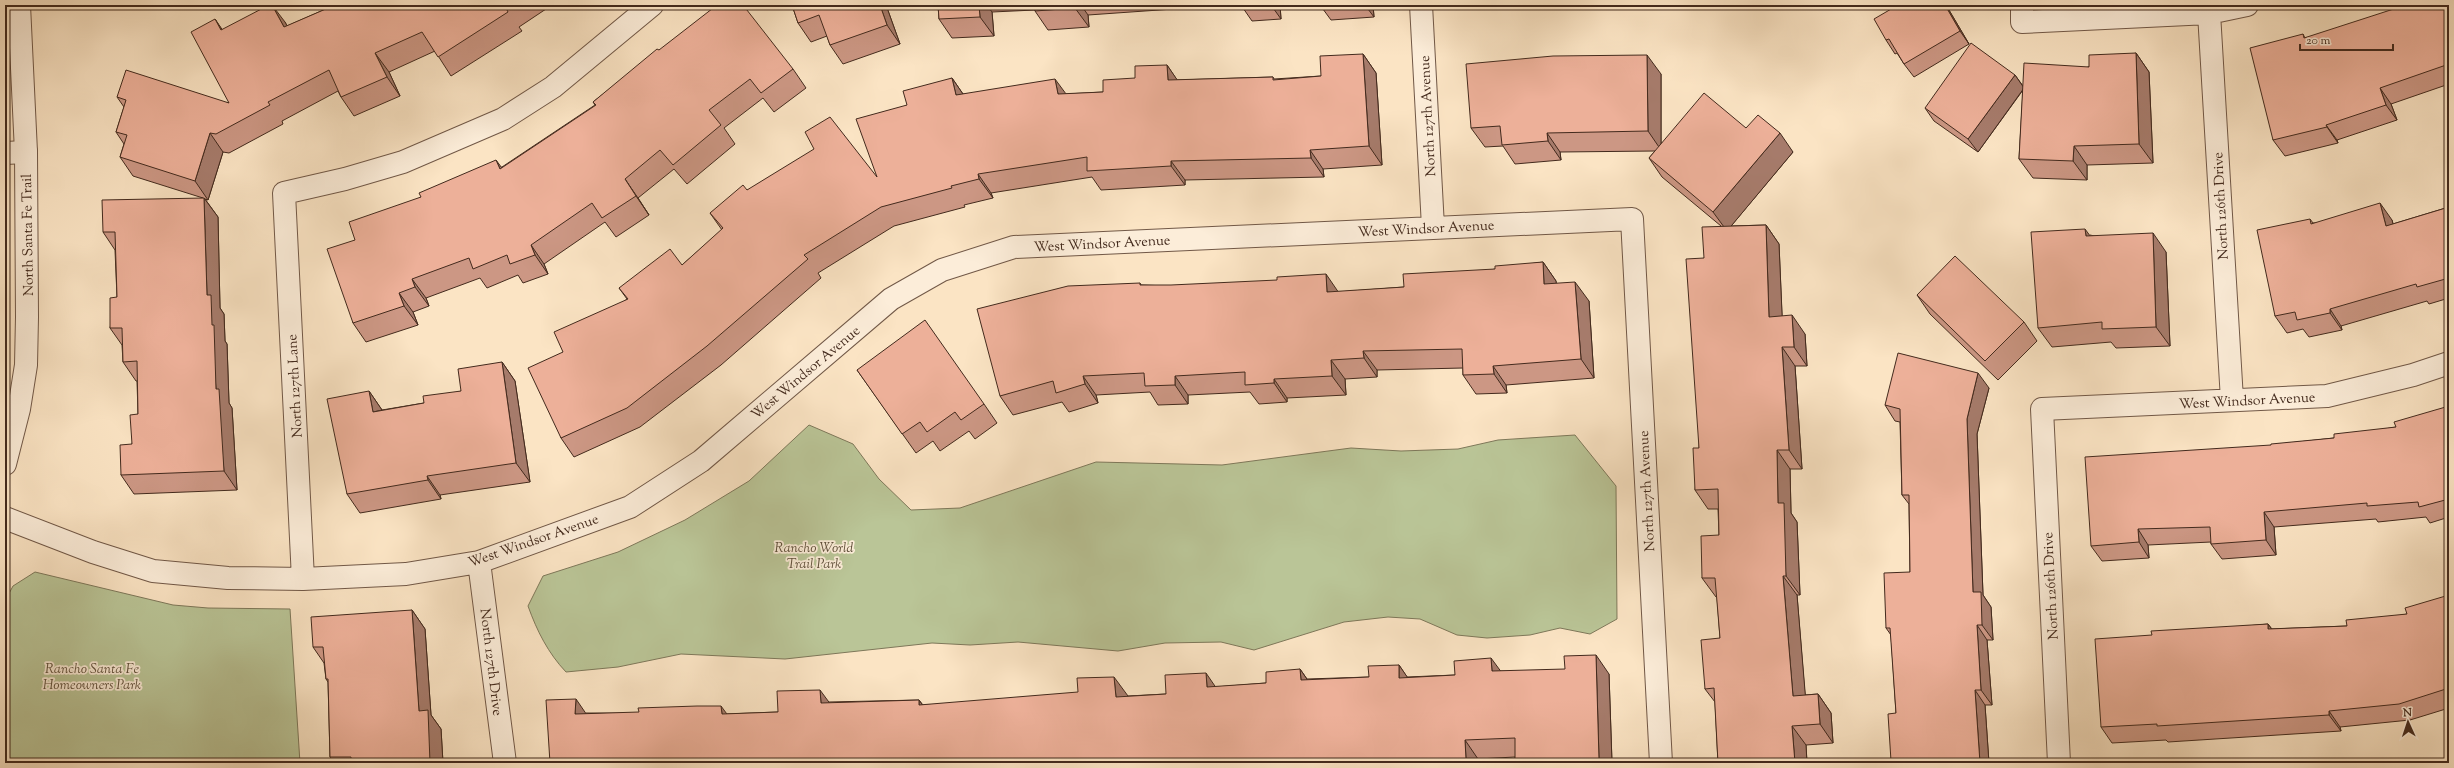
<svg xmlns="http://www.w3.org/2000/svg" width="2454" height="768" font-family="'Sorts Mill Goudy',serif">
	<rect width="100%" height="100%" fill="#fbe4c4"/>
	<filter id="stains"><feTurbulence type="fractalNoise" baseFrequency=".005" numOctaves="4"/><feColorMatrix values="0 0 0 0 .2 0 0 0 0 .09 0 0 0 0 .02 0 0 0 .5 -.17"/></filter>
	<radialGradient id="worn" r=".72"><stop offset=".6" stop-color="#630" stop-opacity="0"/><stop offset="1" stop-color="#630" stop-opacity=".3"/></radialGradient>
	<!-- green -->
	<path fill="#bac597" stroke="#7e785a" d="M 809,425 L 853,444 L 879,479 L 911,510 L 960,508 L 1096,462 L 1222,465 L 1351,448 L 1401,451 L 1458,449 L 1498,440 L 1575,435 L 1616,486 L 1617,619 L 1590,634 L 1560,628 L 1530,635 L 1487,638 L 1457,635 L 1420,619 L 1388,617 L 1344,622 L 1254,650 L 1221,642 L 1165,643 L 1118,651 L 1018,642 L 970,645 L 932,643 L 785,659 L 681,654 L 618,667 L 566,672 C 548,653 537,631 528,606 L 543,576 L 618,552 L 685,520 L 749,481 Z
		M 35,572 L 173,605 L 208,608 L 290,609 L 300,763 L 5,763 L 5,601 L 13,586 Z"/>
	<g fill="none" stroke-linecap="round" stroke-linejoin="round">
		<!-- minor casing -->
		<g stroke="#715847" stroke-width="24">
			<path id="minor" d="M 1421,5 L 1433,227
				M 2022,5 L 2022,22 L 2209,13 L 2247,5
				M 2209,13 L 2232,400
				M 5,153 L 26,152
				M 5,518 L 93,552 L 153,571 L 228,578 L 303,579 L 406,574 L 479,562 L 630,507 L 701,461 L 891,299 L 942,270 L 1014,247 L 1632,219 L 1661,763
				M 479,562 L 505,763
				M 303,579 L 284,193 L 345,179 L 403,162 L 503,119 L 553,87 L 652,5
				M 2059,763 L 2042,409 L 2327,396 L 2413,375 L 2449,363"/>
		</g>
		<!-- tertiary casing -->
		<g stroke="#715847" stroke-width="24">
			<path id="tertiary" d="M 5,464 L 19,409 L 26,365 L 27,317 L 26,152 L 19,5"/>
		</g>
		<!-- minor -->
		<use href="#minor" stroke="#fcedd9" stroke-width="22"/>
		<!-- tertiary -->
		<use href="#tertiary" stroke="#fcedd9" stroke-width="22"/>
	</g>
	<!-- wall -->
	<path fill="#cc9784" stroke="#432a1d" d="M 335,5 L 552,5 L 519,27 L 522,31 L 451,76 L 435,51 L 389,72 L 400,96 L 354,116 L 341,97 L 338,91 L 282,121 L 283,124 L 229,153 L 223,152 L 208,200 L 205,199 L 218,217 L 220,308 L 224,314 L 225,341 L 227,344 L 229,403 L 232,408 L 237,490 L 134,494 L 121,475 L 132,444 L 138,414 L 137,381 L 136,381 L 123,362 L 122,345 L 110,328 L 117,297 L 115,250 L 103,232 L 203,198 L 133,176 L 120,157 L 124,144 L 116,132 L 124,107 L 117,97 L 229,103 L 215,19 L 222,30 L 285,22 L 287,26 Z
		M 792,5 L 888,5 L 886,5 L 900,44 L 843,64 L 830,45 L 827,36 L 811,42 L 798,23 Z
		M 938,5 L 1280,5 L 1281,19 L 1252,21 L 1243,8 L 1217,8 L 1216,6 L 1088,15 L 1089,27 L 1048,30 L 1035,11 L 1035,10 L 992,12 L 994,36 L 952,38 L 939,19 Z
		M 1320,5 L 1373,5 L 1374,17 L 1331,20 Z
		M 1946,5 L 1969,44 L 1914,77 L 1904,64 L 1897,53 L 1895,54 L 1886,40 Z
		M 2449,5 L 2449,84 L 2391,104 L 2397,120 L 2337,140 L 2338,143 L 2285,156 L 2273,140 L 2303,34 L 2305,38 Z
		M 659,50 L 793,69 L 806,88 L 774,112 L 763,98 L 724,128 L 735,144 L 687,184 L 674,169 L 638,198 L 649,215 L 616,237 L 605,222 L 544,264 L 548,274 L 523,283 L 518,275 L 487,288 L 480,278 L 426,298 L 429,306 L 413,312 L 418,325 L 366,342 L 353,323 L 355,240 L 421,197 L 502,167 L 595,105 L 593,102 Z
		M 2136,53 L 2149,72 L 2153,163 L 2087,165 L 2087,180 L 2033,178 L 2019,159 L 2023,90 L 1978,152 L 1934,121 L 1925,108 L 2015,75 L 2023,86 Z
		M 1363,54 L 1376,73 L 1382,165 L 1323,169 L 1324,177 L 1185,180 L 1185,185 L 1101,190 L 1092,177 L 991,193 L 993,198 L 964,205 L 965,207 L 894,226 L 818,273 L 821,278 L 721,365 L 640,427 L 574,457 L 561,438 L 563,352 L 627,299 L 619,288 L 682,265 L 722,230 L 710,213 L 747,190 L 877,177 L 907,105 L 952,78 L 963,94 L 1066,94 L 1103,92 L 1167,65 L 1177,80 L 1273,77 L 1274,79 L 1321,76 Z
		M 1661,74 L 1661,143 L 1746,128 L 1793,152 L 1731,226 L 1766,225 L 1779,244 L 1782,316 L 1805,334 L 1807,366 L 1795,366 L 1802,469 L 1790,469 L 1791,513 L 1797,522 L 1800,595 L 1797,595 L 1805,695 L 1818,694 L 1831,713 L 1833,743 L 1806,745 L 1807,763 L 1718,763 L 1715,702 L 1705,689 L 1720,638 L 1717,597 L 1716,597 L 1702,578 L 1719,535 L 1718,509 L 1708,509 L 1695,490 L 1699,448 L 1704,258 L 1721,226 L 1662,177 L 1649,158 L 1655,151 L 1560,152 L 1561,160 L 1515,164 L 1503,146 L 1485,147 L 1471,128 Z
		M 2449,207 L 2449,298 L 2429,304 L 2427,301 L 2341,326 L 2342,330 L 2309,337 L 2303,329 L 2287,333 L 2275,316 L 2310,219 L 2313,223 L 2392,220 L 2393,224 Z
		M 2090,235 L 2166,252 L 2170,346 L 2116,348 L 2111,342 L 2052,347 L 2038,328 Z
		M 1543,262 L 1556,281 L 1556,283 L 1589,301 L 1594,378 L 1506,385 L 1507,393 L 1476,394 L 1463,375 L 1463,368 L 1377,370 L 1377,377 L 1345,379 L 1346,395 L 1287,398 L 1287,402 L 1259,404 L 1250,392 L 1188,395 L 1188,404 L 1158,405 L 1150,392 L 1096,395 L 1098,403 L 1069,412 L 1062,402 L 1013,415 L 1000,396 L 1140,283 L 1141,285 L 1338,292 L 1404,287 L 1495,269 Z
		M 1917,295 L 2024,322 L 2037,341 L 1998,380 L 1930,314 Z
		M 502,362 L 515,381 L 530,482 L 440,495 L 441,499 L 360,513 L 347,494 L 369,391 L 382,410 L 424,403 L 461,391 Z
		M 857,370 L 984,404 L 997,423 L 975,439 L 969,431 L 940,451 L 933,441 L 916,453 Z
		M 1989,388 L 1977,434 L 1983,595 L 1991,607 L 1993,640 L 1987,640 L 1992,705 L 1985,705 L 1989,763 L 1893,763 L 1891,761 L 1896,713 L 1891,635 L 1886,628 L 1910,572 L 1909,504 L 1902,495 L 1900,422 L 1895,421 L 1885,405 Z
		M 2449,406 L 2449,517 L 2430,523 L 2426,517 L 2378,522 L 2376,519 L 2274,527 L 2276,555 L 2222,559 L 2211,544 L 2211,542 L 2148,545 L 2149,558 L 2102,561 L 2091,546 L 2271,445 L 2334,438 L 2396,427 Z
		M 2449,595 L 2449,708 L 2410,720 L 2340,727 L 2341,731 L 2168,742 L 2166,740 L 2112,743 L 2101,727 L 2152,635 L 2268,624 L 2272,629 L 2347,626 L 2407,614 Z
		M 412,610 L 425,629 L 431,715 L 441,729 L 443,763 L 334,763 L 330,757 L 328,682 L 326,679 L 324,663 L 313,647 Z
		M 1399,665 L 1407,677 L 1455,675 L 1500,671 L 1609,674 L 1612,763 L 1516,763 L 1515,757 L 1478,759 L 1479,763 L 550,763 L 586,713 L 726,714 L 778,712 L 829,702 L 919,700 L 923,705 L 1128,696 L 1166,694 L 1216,687 L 1266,683 L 1300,669 L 1307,679 L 1369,677 Z"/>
	<!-- shaded-wall -->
	<path fill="#a67b6b" stroke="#432a1d" d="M 272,5 L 285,22 L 298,46 L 284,27 Z
		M 880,5 L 886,5 L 900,44 L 887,25 Z
		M 979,5 L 987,5 L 992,12 L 994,36 L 980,17 Z
		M 1075,5 L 1081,5 L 1088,15 L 1089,27 L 1075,8 Z
		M 1271,5 L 1280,5 L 1281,19 Z
		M 1365,5 L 1373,5 L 1374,17 Z
		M 1945,5 L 1946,5 L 1969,44 L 1960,31 Z
		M 215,19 L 228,38 L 221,30 Z
		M 375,53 L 389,72 L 400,96 L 387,77 Z
		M 2136,53 L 2149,72 L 2153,163 L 2139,144 Z
		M 1363,54 L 1376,73 L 1382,165 L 1369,146 Z
		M 1647,55 L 1661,74 L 1661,150 L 1648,131 Z
		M 1167,65 L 1180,84 L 1168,80 Z
		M 2015,75 L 2024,88 L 1978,152 L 1968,139 Z
		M 952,78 L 965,97 L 956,95 Z
		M 1055,79 L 1069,98 L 1058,94 Z
		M 2380,88 L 2391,104 L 2397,120 L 2386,105 Z
		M 2326,125 L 2337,140 L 2338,143 L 2327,127 Z
		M 210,133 L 223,152 L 208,200 L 195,181 Z
		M 1547,133 L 1560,152 L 1561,160 L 1548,141 Z
		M 1780,133 L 1793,152 L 1727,231 L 1713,212 Z
		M 2074,146 L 2087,165 L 2087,180 L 2073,161 Z
		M 1310,150 L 1323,169 L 1324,177 L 1311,158 Z
		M 496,160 L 510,179 L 500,169 Z
		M 1171,161 L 1185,180 L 1185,185 L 1171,166 Z
		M 978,174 L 991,193 L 993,198 L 979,179 Z
		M 625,179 L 638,198 L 649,215 L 636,196 Z
		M 204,198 L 218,217 L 220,308 L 224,314 L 225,341 L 227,344 L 229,403 L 232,408 L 237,490 L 224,471 L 207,295 Z
		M 2380,203 L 2392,220 L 2398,243 L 2386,226 Z
		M 1766,225 L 1779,244 L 1783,336 L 1769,317 Z
		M 2085,229 L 2099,248 L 2086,236 Z
		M 2153,233 L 2166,252 L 2170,346 L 2156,327 Z
		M 531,245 L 544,264 L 548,274 L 535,255 Z
		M 1543,262 L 1556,281 L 1558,303 L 1544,284 Z
		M 1326,274 L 1339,293 L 1327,292 Z
		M 412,279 L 426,298 L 429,306 L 415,287 Z
		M 1575,282 L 1589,301 L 1594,378 L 1581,359 Z
		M 399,293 L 413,312 L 418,325 L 404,306 Z
		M 2330,309 L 2341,326 L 2342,330 L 2330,313 Z
		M 1792,315 L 1805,334 L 1807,366 L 1794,347 Z
		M 1782,347 L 1795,366 L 1802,469 L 1789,450 Z
		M 1363,351 L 1377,370 L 1377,377 L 1364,358 Z
		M 1331,360 L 1345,379 L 1346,395 L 1332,376 Z
		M 502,362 L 515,381 L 530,482 L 516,463 Z
		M 1493,366 L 1506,385 L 1507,393 L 1494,374 Z
		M 1978,373 L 1989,388 L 1977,434 L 1983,595 L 1991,607 L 1993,640 L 1982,625 L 1973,592 L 1967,419 Z
		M 1083,376 L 1096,395 L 1098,403 L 1085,384 Z
		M 1175,376 L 1188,395 L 1188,404 L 1175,385 Z
		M 1274,379 L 1287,398 L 1287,402 L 1274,383 Z
		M 369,391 L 382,410 L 373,412 Z
		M 1777,450 L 1790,469 L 1791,513 L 1797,522 L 1800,595 L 1786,576 L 1778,503 Z
		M 427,476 L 440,495 L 441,499 L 428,480 Z
		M 2264,512 L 2274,527 L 2276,555 L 2266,540 Z
		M 2138,529 L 2148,545 L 2149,558 L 2139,542 Z
		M 1783,576 L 1797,595 L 1807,715 L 1793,696 Z
		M 412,610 L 425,629 L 431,715 L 441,729 L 443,763 L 430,763 L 419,711 Z
		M 2268,624 L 2279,640 L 2268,629 Z
		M 1977,625 L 1987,640 L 1992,705 L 1981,690 Z
		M 1596,655 L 1609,674 L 1612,763 L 1602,763 L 1599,759 Z
		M 1491,658 L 1505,677 L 1492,671 Z
		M 1399,665 L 1412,684 L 1399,678 Z
		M 1300,669 L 1313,688 L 1301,680 Z
		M 1206,673 L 1219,692 L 1207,687 Z
		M 1114,677 L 1128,696 L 1129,716 L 1116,697 Z
		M 820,690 L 834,709 L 821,703 Z
		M 1975,690 L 1985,705 L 1989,763 L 1980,763 Z
		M 1818,694 L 1831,713 L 1833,743 L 1820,724 Z
		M 576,699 L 589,718 L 575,714 Z
		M 919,700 L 932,719 L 919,705 Z
		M 721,706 L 735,725 L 722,714 Z
		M 2329,711 L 2340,727 L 2341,731 L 2329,715 Z
		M 1792,726 L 1806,745 L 1807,763 L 1795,763 Z
		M 1465,740 L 1478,759 L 1479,763 L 1469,763 L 1466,759 Z"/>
	<!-- building -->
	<path fill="#edb099" stroke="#432a1d" d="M 269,5 L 272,5 L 284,27 L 335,5 L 510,5 L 506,8 L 508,12 L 438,57 L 422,32 L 375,53 L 387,77 L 341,97 L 329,70 L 268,102 L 270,105 L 216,134 L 210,133 L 195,181 L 120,157 L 127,135 L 116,132 L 126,100 L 117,97 L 126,70 L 229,103 L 191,32 L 215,19 L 221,30 Z
		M 717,5 L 743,5 L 793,69 L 761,93 L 750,79 L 709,110 L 721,125 L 673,165 L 660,150 L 625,179 L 636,196 L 602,218 L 592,203 L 531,245 L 535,255 L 510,264 L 507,255 L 473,269 L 469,258 L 412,279 L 415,287 L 399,293 L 404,306 L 353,323 L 327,249 L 355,240 L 349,222 L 421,197 L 419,193 L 496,160 L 500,169 L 596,105 L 593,102 L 657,49 L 659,50 Z
		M 792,5 L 880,5 L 887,25 L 830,45 L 819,15 L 798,23 Z
		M 938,5 L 979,5 L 980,17 L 939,19 Z
		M 1035,5 L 1075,5 L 1075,8 L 1035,11 Z
		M 1898,5 L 1945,5 L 1960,31 L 1904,64 L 1889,39 L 1886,40 L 1874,19 Z
		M 2406,5 L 2449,5 L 2449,64 L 2380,88 L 2386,105 L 2326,125 L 2327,127 L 2273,140 L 2250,48 L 2303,34 L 2304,38 Z
		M 1971,43 L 2015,75 L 1968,139 L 1925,108 Z
		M 2136,53 L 2139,144 L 2074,146 L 2073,161 L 2019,159 L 2024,63 L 2089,67 L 2089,55 Z
		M 1363,54 L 1369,146 L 1310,150 L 1311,158 L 1171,161 L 1171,166 L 1087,171 L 1087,157 L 978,174 L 979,179 L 951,186 L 952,188 L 881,207 L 804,255 L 808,259 L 707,346 L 627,408 L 561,438 L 528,368 L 563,352 L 554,332 L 628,299 L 619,288 L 670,249 L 682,265 L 723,228 L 710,213 L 743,185 L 747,190 L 814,149 L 805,132 L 830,117 L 877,177 L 856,119 L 907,105 L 903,91 L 952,78 L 956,95 L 1055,79 L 1058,94 L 1103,92 L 1103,80 L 1135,78 L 1135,66 L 1167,65 L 1168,80 L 1273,77 L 1273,80 L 1321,76 L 1320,56 Z
		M 1647,55 L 1648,131 L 1547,133 L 1548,141 L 1502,145 L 1500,126 L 1471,128 L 1466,64 L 1553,56 Z
		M 1704,93 L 1746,128 L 1758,115 L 1780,133 L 1713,212 L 1649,158 Z
		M 204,198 L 207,295 L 211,295 L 212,325 L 214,325 L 216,389 L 219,389 L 224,471 L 121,475 L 120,445 L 132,444 L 130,415 L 138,414 L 137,361 L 123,362 L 122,328 L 110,328 L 110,298 L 117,297 L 115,232 L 103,232 L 102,200 Z
		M 2380,203 L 2386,226 L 2449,207 L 2449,278 L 2417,287 L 2416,284 L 2330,309 L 2330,313 L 2297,320 L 2295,312 L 2275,316 L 2257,230 L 2310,219 L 2311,224 Z
		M 1766,225 L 1769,317 L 1792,315 L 1794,347 L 1782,347 L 1789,450 L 1777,450 L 1778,503 L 1784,503 L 1786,576 L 1783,576 L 1793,696 L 1818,694 L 1820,724 L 1792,726 L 1795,763 L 1718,763 L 1714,688 L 1705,689 L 1701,640 L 1720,638 L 1715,578 L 1702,578 L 1701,536 L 1719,535 L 1718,489 L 1695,490 L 1693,448 L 1699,448 L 1686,259 L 1704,258 L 1702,227 Z
		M 2085,229 L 2086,236 L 2153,233 L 2156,327 L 2102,329 L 2102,322 L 2038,328 L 2031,232 Z
		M 1955,256 L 2024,322 L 1985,361 L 1917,295 Z
		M 1543,262 L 1544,284 L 1575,282 L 1581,359 L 1493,366 L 1494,374 L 1463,375 L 1462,349 L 1363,351 L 1364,358 L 1331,360 L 1332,376 L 1274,379 L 1274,383 L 1245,385 L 1245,372 L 1175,376 L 1175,385 L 1145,386 L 1144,373 L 1083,376 L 1085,384 L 1056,393 L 1053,381 L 1000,396 L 977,309 L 1068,286 L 1140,283 L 1140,285 L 1171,285 L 1277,280 L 1277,277 L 1326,274 L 1327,292 L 1404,287 L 1403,274 L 1495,269 L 1495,266 Z
		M 925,320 L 984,404 L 961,420 L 955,412 L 927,432 L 920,422 L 902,434 L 857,370 Z
		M 1898,353 L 1978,373 L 1967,419 L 1973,592 L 1981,592 L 1982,625 L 1977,625 L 1981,690 L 1975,690 L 1980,763 L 1904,763 L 1903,760 L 1891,761 L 1888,714 L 1896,713 L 1890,628 L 1886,628 L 1884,573 L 1910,572 L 1909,495 L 1902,495 L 1900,409 L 1885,405 Z
		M 502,362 L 516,463 L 427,476 L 428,480 L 347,494 L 327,399 L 369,391 L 373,412 L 424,403 L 423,396 L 461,391 L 458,369 Z
		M 2449,406 L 2449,499 L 2419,507 L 2418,502 L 2367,506 L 2367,503 L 2264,512 L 2266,540 L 2211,544 L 2210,527 L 2138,529 L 2139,542 L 2091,546 L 2085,457 L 2271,445 L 2271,444 L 2334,438 L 2334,434 L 2396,427 L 2394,422 Z
		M 2449,595 L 2449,688 L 2399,704 L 2329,711 L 2329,715 L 2157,726 L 2157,724 L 2101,727 L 2095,639 L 2152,635 L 2151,631 L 2268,624 L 2268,629 L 2347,626 L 2346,620 L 2407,614 L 2405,608 Z
		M 412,610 L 419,711 L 428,710 L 430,763 L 351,763 L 351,757 L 330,757 L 328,679 L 326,679 L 323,647 L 313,647 L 311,617 Z
		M 1596,655 L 1599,759 L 1515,762 L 1515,738 L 1465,740 L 1466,759 L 1402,763 L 1046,763 L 1046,760 L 998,762 L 998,763 L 550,763 L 546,700 L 576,699 L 575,714 L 639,712 L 638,708 L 697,706 L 721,706 L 722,714 L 778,712 L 777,691 L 820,690 L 821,703 L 919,700 L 919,705 L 1078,692 L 1077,678 L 1114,677 L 1116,697 L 1166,694 L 1165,675 L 1206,673 L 1207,687 L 1266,683 L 1266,672 L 1300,669 L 1301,680 L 1369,677 L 1368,666 L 1399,665 L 1399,678 L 1455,675 L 1454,661 L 1491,658 L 1492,671 L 1565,669 L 1564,656 Z"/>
	<g text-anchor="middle" stroke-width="3.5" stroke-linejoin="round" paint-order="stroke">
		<!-- street labels -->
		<g font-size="14" fill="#432a1d" stroke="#fcedd9">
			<text transform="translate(1427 116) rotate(-93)" y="5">North 127th Avenue</text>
			<text transform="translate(2220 206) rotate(-93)" y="5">North 126th Drive</text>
			<text transform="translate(1426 228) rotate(-3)" y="5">West Windsor Avenue</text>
			<text transform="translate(27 235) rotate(-91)" y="5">North Santa Fe Trail</text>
			<text transform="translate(1102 243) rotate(-3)" y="5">West Windsor Avenue</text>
			<text transform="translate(805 372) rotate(-40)" y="5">West Windsor Avenue</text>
			<text transform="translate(294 386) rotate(-93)" y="5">North 127th Lane</text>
			<text transform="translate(2247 400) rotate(-3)" y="5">West Windsor Avenue</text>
			<text transform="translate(1646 491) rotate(-93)" y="5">North 127th Avenue</text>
			<text transform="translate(533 540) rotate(-19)" y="5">West Windsor Avenue</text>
			<text transform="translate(2050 586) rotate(-93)" y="5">North 126th Drive</text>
			<text transform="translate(492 662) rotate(83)" y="5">North 127th Drive</text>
		</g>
		<!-- park labels -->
		<g font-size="14" font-style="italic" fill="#61513c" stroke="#fcedd9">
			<text x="814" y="552">Rancho World<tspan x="814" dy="16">Trail Park</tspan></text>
			<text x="92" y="673">Rancho Santa Fe<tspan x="92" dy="16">Homeowners Park</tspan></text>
		</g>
	</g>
	<!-- margin -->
	<rect width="2454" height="768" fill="none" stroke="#fbe4c4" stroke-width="20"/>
	<rect x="6" y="6" width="2442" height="756" fill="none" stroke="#432a1d" stroke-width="2"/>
	<rect x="10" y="10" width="2434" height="748" fill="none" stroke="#432a1d"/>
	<!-- north arrow -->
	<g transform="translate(2408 722) rotate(357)" stroke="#fcedd9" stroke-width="3" paint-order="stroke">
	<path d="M0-3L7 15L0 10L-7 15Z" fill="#432a1d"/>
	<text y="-6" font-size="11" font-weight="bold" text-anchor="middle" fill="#432a1d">N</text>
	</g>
	<!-- scale -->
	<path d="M2300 44v6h93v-6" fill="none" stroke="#432a1d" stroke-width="2"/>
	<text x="2306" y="44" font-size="12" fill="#432a1d" stroke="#fcedd9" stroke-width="3" paint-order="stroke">20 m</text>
	<rect width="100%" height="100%" filter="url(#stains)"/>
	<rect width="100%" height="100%" fill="url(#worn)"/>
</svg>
